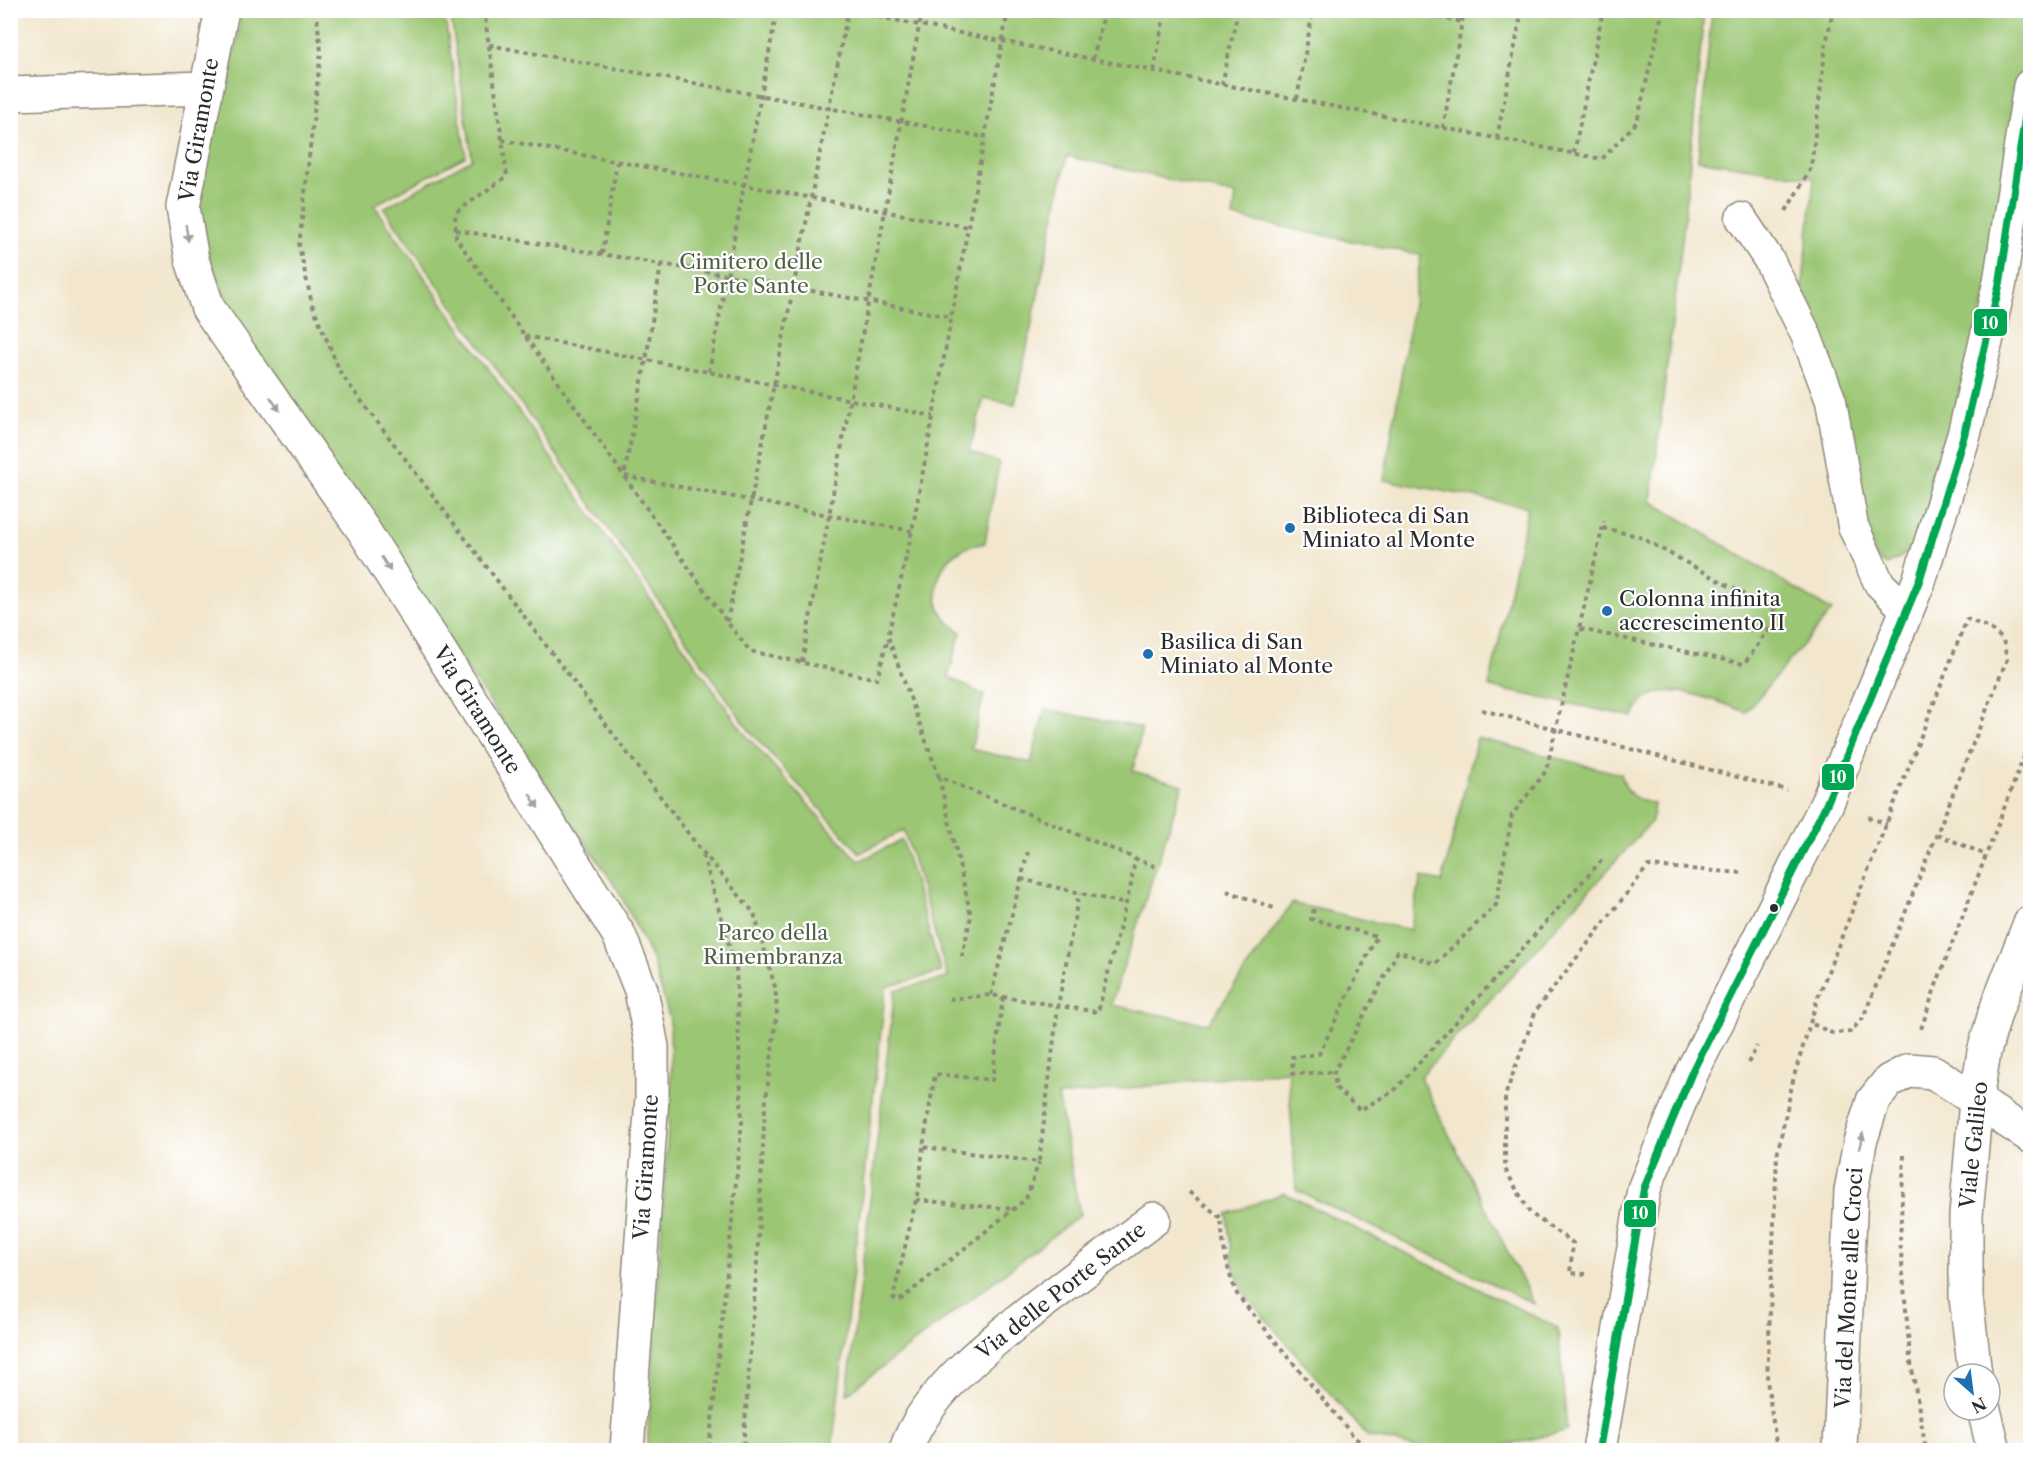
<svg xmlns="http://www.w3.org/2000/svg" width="2041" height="1461" font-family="'Libre Caslon Text',serif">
	<rect width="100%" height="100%" fill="#fff"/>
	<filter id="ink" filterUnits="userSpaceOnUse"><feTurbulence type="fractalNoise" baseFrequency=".0167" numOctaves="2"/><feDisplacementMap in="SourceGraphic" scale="12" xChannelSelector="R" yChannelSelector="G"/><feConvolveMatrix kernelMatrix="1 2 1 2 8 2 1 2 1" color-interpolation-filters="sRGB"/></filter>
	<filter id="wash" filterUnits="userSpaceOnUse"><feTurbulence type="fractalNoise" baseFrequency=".008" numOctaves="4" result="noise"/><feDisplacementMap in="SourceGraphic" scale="24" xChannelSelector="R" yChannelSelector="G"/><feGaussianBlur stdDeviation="1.35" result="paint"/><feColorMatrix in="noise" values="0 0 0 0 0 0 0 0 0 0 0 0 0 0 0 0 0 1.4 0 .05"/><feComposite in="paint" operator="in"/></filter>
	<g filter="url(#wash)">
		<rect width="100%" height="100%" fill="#f2e6cd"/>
		<!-- green -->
		<path fill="#9bc673" stroke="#63784f" stroke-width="1.5" d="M 241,11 L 444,11 L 466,156 L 374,205 L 744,733 L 859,861 L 902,840 L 941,972 L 886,987 L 832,1450 L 647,1450 L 671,1085 L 670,1020 L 652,959 L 618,890 L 292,412 L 234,319 L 209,257 L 198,206 L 204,160 L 238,39 Z
			M 450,11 L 1704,11 L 1685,215 L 1651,501 L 1832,611 L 1746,712 C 1719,703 1661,675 1640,705 C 1637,708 1635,713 1633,717 L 1489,687 L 1528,507 L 1384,480 L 1421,255 L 1233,217 L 1236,195 L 1067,156 L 1015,404 L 984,398 L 969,451 L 999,463 L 985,543 C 978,545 969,546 963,549 C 938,562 929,593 944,616 C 947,622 955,627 961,632 L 948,677 L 984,695 L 971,749 L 1031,763 L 1045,709 L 1142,728 L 1133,771 L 1183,785 L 1111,1005 L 1208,1024 L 1292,903 L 1410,930 L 1421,877 L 1442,882 L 1477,738 L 1621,774 C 1627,795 1633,799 1654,804 L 1652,821 L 1420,1077 L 1534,1304 L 1296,1190 L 1288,1071 L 1058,1096 L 1080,1215 L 847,1394 L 895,990 L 948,978 L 904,830 L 860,853 L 749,730 L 384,208 L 472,159 Z
			M 1712,11 L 2030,11 L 2030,37 L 1998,251 L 1918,547 L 1887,565 L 1876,558 L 1801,302 L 1814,178 L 1698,160 Z
			M 1284,1193 L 1558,1328 L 1567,1430 L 1489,1450 L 1426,1450 L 1367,1436 L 1245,1295 L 1233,1266 L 1227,1214 Z"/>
	</g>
	<g filter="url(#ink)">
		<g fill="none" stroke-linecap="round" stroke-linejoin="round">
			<!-- lane casing -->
			<g stroke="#8e887c" stroke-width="33">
				<path id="lane" d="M 1741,218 L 1769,260 L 1806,335 L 1831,401 L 1853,526 L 1879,583 L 1907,611"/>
			</g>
			<!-- street casing -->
			<g stroke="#8e887c" stroke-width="36">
				<path id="street" d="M 222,10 L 183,207 L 192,260 L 208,308 L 364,531 L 619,935 L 641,990 L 652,1047 L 652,1098 L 627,1450
					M 10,94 L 206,88
					M 906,1450 C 926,1387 1011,1326 1062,1288 C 1093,1265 1123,1242 1154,1219
					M 1599,1450 L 1644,1189 L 1692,1072 L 1827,803 L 1919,581 L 1964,435 L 2000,282 L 2030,86
					M 1840,1450 L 1851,1191 L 1860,1142 L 1873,1101 L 1889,1081 L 1910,1070 L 1933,1072 L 2030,1136"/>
			</g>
			<!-- primary casing -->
			<g stroke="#8e887c" stroke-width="36">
				<path id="primary" d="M 1975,1374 L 1966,1297 L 1966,1215 L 1976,1100 L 1984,1052 L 1995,1013 L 2030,923
					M 1984,1410 L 1994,1450"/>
			</g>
			<!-- path -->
			<path stroke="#8e887c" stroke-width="4" stroke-dasharray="4.5 4.5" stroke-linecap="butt" d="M 316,10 L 321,51 L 299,246 L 312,304 L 341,374 L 697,845 L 754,913 L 775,987 L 777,1010 L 765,1108 L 757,1262 L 743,1450
				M 484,10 L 507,176 L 455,213 L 456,238 L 727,622 L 750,651 L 877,679 L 888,638
				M 843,10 L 1602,159 L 1637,122 L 1663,10
				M 1008,10 L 912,531 L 888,637 L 939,777 L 1156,867
				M 1403,10 L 1462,22
				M 489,45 L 984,137
				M 1093,59 L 1105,10
				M 1154,71 L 1165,10
				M 1222,85 L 1238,10
				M 1297,99 L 1313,10
				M 1443,128 L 1464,10
				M 1497,138 L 1522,10
				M 502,140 L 968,227
				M 1574,153 L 1603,10
				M 1786,211 L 1811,168 L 1826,44 L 1833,10
				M 456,230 L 727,275 L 951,317
				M 602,254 L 617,162
				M 661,264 L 646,360 L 624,476 L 912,531
				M 525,336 L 933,416
				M 709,372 L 777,10
				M 727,622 L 848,11
				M 1580,629 L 1744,664 L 1780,614 L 1638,536 L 1603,528
				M 802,662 L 922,10
				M 1482,710 L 1787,790
				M 939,777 L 971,916 L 961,961
				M 1868,817 L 1887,824
				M 1937,834 L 1986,855
				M 703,855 L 736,969 L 742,1122 L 709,1450
				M 1602,860 L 1394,1091 L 1360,1110 L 1336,1088 L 1334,1072 L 1398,951 L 1435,964 L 1496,905 L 1512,815 L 1546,771 L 1604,521
				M 1021,879 L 1126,904
				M 1227,891 L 1274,908
				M 1314,909 L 1311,919 L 1377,936 L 1319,1054 L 1292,1057 L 1293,1074 L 1334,1072
				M 991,995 L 1028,852
				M 1003,997 L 992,1080 L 935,1074 L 923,1147 L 1039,1162 L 1058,1006 L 1079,893
				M 949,999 L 991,995 L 1098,1012 L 1131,884 L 1135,859
				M 1921,1029 L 1935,988 L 2030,741
				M 1748,1063 L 1757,1046
				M 923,1147 L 919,1187 L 893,1298 L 899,1301 L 1026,1199 L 1039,1162
				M 1904,1155 L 1900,1240 L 1910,1357 L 1926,1450
				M 1189,1192 L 1221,1218 C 1223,1246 1226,1270 1238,1296 L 1355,1438 L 1372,1450
				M 916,1200 L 1013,1209
				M 1586,1274 L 1570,1273 L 1573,1243 L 1530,1213 L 1505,1169 L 1505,1096 L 1536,1010 L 1648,866 L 1743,873
				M 2030,1277 L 2030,1286
				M 1366,1444 L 1385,1450
				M 1777,1450 L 1767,1380 L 1777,1155 L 1794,1076 L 1818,997 L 1967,619 L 1989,628 L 2003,639 L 2007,659 L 1863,1018 L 1850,1032 L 1832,1033 L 1810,1023"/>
			<!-- lane -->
			<use href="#lane" stroke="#fff" stroke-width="30"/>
			<!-- street -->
			<use href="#street" stroke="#fff" stroke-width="33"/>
			<!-- primary -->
			<use href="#primary" stroke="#fff" stroke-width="33"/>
			<!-- bus-1 casing -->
			<g stroke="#fff" stroke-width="12">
				<path id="bus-1" d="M 1599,1450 L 1644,1189 L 1692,1072 L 1827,803 L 1919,581 L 1964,435 L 2000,282 L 2030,86"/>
			</g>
			<!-- bus-1 -->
			<use href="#bus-1" stroke="#00a651" stroke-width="8"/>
		</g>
		<!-- one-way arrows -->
		<defs><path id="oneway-solid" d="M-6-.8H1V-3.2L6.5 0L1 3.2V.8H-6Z" transform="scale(1.5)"/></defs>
		<g fill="#a0a0a0">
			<use href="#oneway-solid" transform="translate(187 233) rotate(81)"/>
			<use href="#oneway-solid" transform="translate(275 404) rotate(55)"/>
			<use href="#oneway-solid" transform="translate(386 564) rotate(58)"/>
			<use href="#oneway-solid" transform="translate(534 801) rotate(58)"/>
			<use href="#oneway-solid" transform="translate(1861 1141) rotate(-76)"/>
		</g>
	</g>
	<!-- markers -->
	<g fill="#1f6fb2" stroke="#fff" stroke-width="2">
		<circle cx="1290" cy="528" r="6"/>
		<circle cx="1607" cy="611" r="6"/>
		<circle cx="1148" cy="654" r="6"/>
	</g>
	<circle fill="#2b2b2b" stroke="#fff" stroke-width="2" cx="1774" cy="908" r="5"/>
	<g text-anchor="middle" stroke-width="4.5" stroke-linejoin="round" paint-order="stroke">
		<!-- street labels -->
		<g font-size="21" fill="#2b2b2b" stroke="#fff">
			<text transform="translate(199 130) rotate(-80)" y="7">Via Giramonte</text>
			<text transform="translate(477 710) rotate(58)" y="7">Via Giramonte</text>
			<text transform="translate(1974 1145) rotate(-84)" y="7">Viale Galileo</text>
			<text transform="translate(646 1167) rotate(-86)" y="7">Via Giramonte</text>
			<text transform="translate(1849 1288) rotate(-87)" y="7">Via del Monte alle Croci</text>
			<text transform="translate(1061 1291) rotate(-38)" y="7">Via delle Porte Sante</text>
		</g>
		<!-- park labels -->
		<g font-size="21" fill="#526144" stroke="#fff">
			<text x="751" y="269">Cimitero delle<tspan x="751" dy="24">Porte Sante</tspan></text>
			<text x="773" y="940">Parco della<tspan x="773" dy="24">Rimembranza</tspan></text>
		</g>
		<!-- poi labels -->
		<g font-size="21" fill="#2b2b2b" stroke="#fff" text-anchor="start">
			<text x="1302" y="523">Biblioteca di San<tspan x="1302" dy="24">Miniato al Monte</tspan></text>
			<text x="1619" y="606">Colonna infinita<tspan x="1619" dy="24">accrescimento II</tspan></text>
			<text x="1160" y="649">Basilica di San<tspan x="1160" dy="24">Miniato al Monte</tspan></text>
		</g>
	</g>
	<g stroke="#fff" stroke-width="2">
		<rect x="1973" y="308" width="35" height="29" rx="6" fill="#00a651"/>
		<rect x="1821" y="763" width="34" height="28" rx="6" fill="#00a651"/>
		<rect x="1623" y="1199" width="34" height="29" rx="6" fill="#00a651"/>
	</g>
	<g font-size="16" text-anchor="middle" font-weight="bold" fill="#fff">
		<text x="1990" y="329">10</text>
		<text x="1838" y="783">10</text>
		<text x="1640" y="1219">10</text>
	</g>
	<!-- margin -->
	<rect width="2041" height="1461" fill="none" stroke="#fff" stroke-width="36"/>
	<!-- north arrow -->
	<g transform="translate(1972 1392) rotate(152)"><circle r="28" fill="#ffffff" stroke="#aaaaaa" stroke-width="1.5"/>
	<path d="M0-4.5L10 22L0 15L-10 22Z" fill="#1f6fb2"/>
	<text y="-9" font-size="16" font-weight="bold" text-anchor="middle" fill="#2b2b2b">N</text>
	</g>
</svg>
